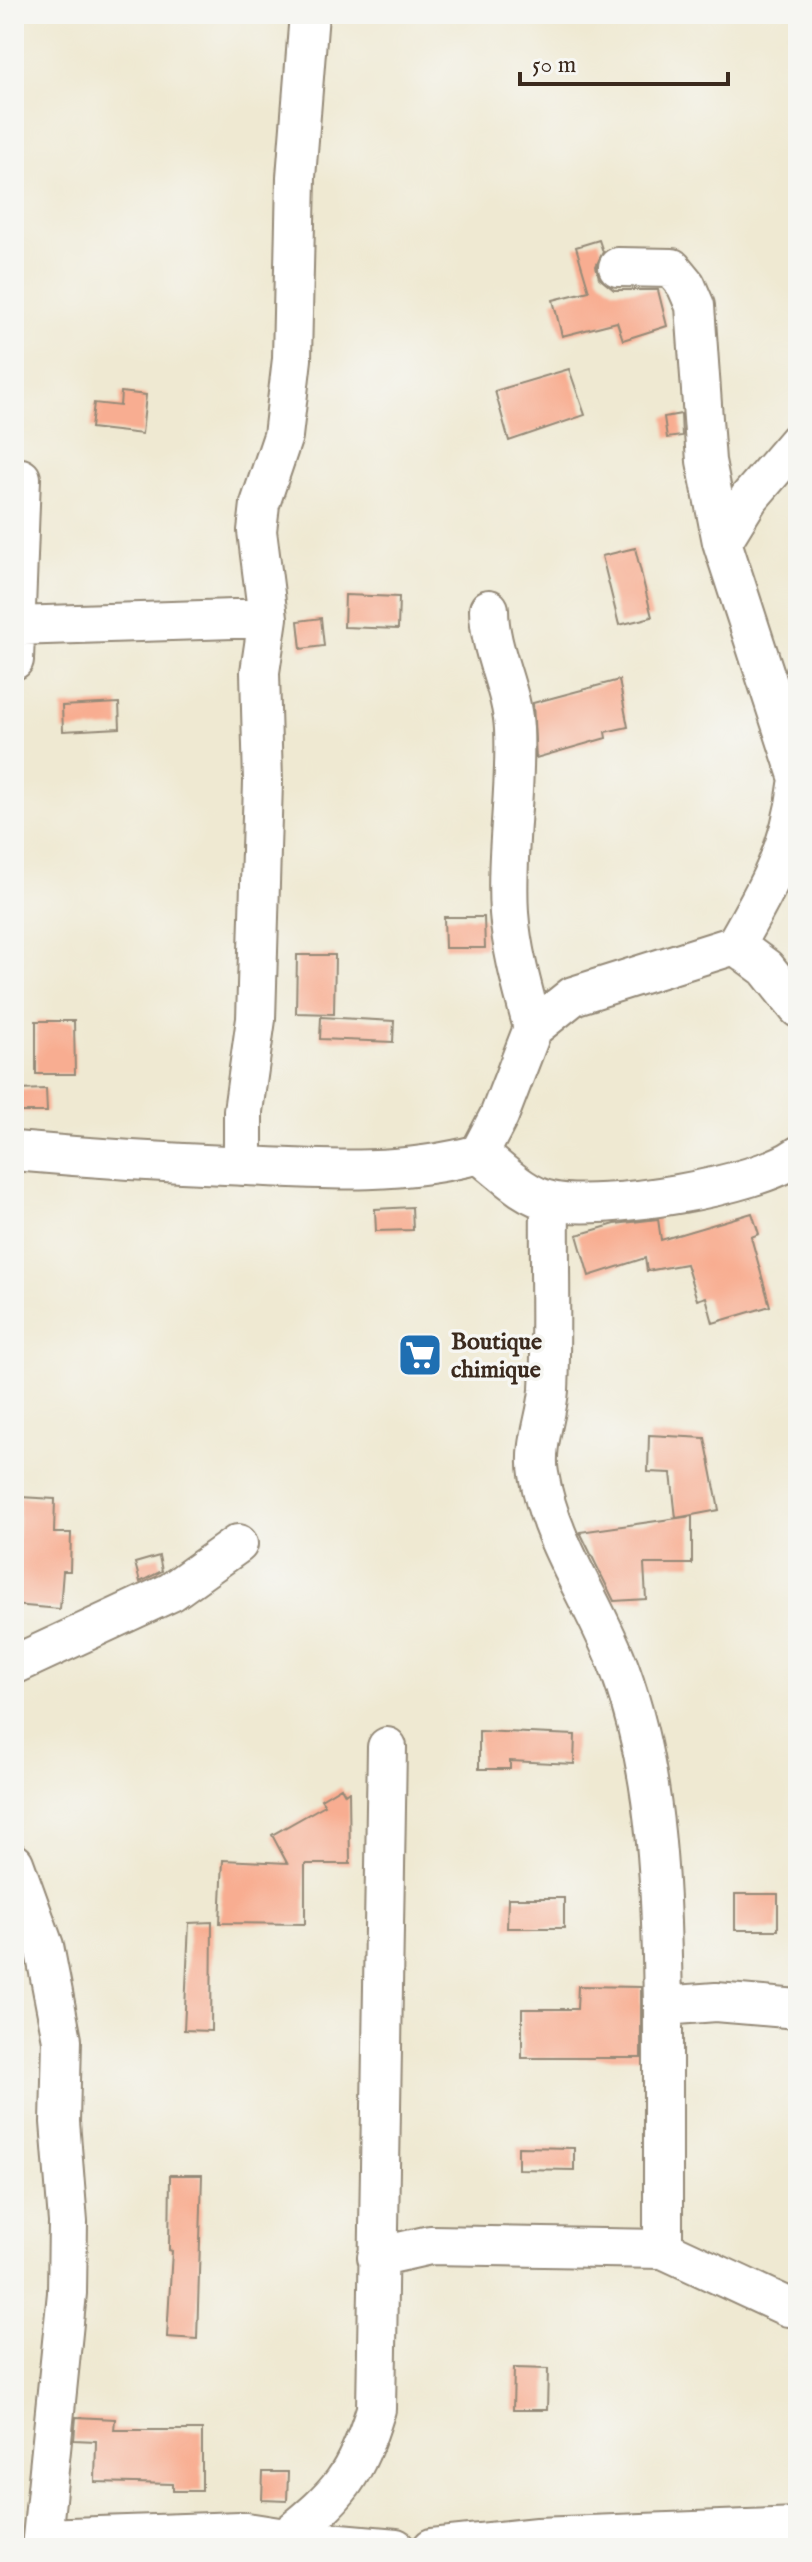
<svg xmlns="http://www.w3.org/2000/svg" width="812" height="2562" font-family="'IM FELL English',serif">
	<rect width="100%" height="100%" fill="#f6f6f2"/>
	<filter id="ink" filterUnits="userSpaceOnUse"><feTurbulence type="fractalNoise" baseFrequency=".0125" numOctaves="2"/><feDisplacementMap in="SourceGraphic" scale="16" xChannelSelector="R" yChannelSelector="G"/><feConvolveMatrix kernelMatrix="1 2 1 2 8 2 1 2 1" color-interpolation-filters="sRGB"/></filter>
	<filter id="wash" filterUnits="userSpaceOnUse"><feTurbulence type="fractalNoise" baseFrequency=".006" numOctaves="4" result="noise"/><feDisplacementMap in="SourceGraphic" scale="32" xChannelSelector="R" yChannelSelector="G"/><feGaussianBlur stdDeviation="1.8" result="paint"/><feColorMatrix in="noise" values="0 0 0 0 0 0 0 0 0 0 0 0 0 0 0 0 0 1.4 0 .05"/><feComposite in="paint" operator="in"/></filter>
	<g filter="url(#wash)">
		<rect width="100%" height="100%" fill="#efe9d2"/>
		<g id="blocks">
			<!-- building -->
			<path fill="#f8ad91" d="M 599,240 L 603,252 L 596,266 L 599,278 L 614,290 L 658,290 L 667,326 L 623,340 L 617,322 L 562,336 L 553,300 L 589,291 L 576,247 Z
				M 569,369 L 585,415 L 509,441 L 495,391 Z
				M 121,392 L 146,395 L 142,434 L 91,428 L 94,403 L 120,406 Z
				M 681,414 L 682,436 L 667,438 L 664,417 Z
				M 635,548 L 652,617 L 619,625 L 602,556 Z
				M 345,595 L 399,597 L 398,629 L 344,627 Z
				M 321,618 L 324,646 L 301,649 L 298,621 Z
				M 619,680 L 628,727 L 605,732 L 606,738 L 536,758 L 533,703 Z
				M 119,703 L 120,728 L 63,731 L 62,706 Z
				M 444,917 L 484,917 L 485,948 L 445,948 Z
				M 297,955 L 335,955 L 334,1014 L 296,1013 Z
				M 321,1017 L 394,1021 L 393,1042 L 320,1039 Z
				M 36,1021 L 74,1021 L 75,1074 L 36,1074 Z
				M 46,1089 L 47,1112 L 18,1112 L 17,1090 Z
				M 412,1207 L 413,1230 L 376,1231 L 375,1209 Z
				M 752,1213 L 759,1234 L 751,1237 L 770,1306 L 713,1323 L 706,1297 L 697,1300 L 686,1264 L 647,1271 L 645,1258 L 589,1276 L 577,1235 L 615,1224 L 658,1219 L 661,1240 Z
				M 649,1435 L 705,1438 L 719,1510 L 676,1518 L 671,1473 L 648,1472 Z
				M 20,1497 L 55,1499 L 54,1533 L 71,1533 L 70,1571 L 63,1571 L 60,1609 L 14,1605 Z
				M 692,1516 L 692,1564 L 644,1564 L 646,1599 L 614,1601 L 580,1532 Z
				M 159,1556 L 162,1571 L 140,1582 L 135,1563 Z
				M 479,1731 L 575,1735 L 574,1764 L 510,1761 L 510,1769 L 479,1769 Z
				M 341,1787 L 345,1794 L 349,1791 L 350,1864 L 305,1864 L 305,1924 L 220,1923 L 223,1860 L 287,1863 L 272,1835 L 325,1805 L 321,1799 Z
				M 735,1894 L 778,1894 L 778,1930 L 735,1930 Z
				M 508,1898 L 564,1898 L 564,1928 L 507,1928 Z
				M 212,1922 L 211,2031 L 184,2030 L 189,1923 Z
				M 578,1986 L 641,1987 L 641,2058 L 522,2058 L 522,2009 L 577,2009 Z
				M 518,2147 L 574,2148 L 574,2170 L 518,2169 Z
				M 170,2175 L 202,2175 L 197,2339 L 167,2337 L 172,2251 L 169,2250 Z
				M 514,2368 L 548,2369 L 547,2410 L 513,2410 Z
				M 76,2417 L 115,2419 L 114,2430 L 202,2430 L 202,2491 L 173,2491 L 173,2484 L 95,2482 L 96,2441 L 74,2440 Z
				M 263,2472 L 288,2472 L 287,2501 L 262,2500 Z"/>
		</g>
	</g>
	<g filter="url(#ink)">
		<use href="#blocks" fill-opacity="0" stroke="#958a78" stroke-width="2"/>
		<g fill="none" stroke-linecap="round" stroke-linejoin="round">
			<!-- minor casing -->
			<g stroke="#958a78" stroke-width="42">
				<path id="minor" d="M 618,267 L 672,268 L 686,285 L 695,306 L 706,461 L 722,542
					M 798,441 L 749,498 L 722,542 L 798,776
					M 489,609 C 489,652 512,687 514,729 C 517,790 505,852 509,913 C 512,953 523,990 533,1028
					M 15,626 L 268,618
					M 14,660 L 21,478
					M 735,945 L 766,968 L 798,1008
					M 14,1151 C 92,1158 169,1163 247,1166 C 326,1170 401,1175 479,1154 L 499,1116 L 533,1028 L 573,996 L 735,945 C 766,891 791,848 798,785
					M 479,1154 C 500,1170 524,1196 551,1201 C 602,1212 757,1186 798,1156
					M 243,1166 L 243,1111 L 256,1019 L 263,782 L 260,672 L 268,618 L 257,531 L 260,504 L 283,436 L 292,359 L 296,177 L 309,14
					M 550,1201 C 549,1264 552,1327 549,1390 C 547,1418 534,1445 539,1474 C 551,1546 596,1603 620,1670 C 659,1778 661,1893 663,2006
					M 14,1665 L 171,1592 L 238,1544
					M 14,1863 L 44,1946 L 62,2040 L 60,2122 L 68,2222 L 67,2293 L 41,2548
					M 663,2249 L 663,2006 L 716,2002 L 798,2009
					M 377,2257 L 430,2245 L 663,2249 L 788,2307
					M 42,2538 L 240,2531 L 285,2538 C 340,2494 355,2477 376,2409 L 387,1747
					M 285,2538 L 396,2548
					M 432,2548 L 537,2537 L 798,2527"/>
			</g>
			<!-- minor -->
			<use href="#minor" stroke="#fff" stroke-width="38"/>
		</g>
	</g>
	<!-- icons -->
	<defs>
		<g id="supermarket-square" transform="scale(2.3)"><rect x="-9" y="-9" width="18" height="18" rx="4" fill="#1f6fb2" stroke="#f6f6f2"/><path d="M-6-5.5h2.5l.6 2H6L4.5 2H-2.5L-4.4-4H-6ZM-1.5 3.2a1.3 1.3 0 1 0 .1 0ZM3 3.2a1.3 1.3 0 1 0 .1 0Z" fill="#fff"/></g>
	</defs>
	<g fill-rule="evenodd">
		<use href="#supermarket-square" x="420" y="1355"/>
	</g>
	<g text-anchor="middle" stroke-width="7" stroke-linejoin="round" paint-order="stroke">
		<!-- poi labels -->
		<g font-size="24" font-weight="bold" fill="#3b2a1e" stroke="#f6f6f2" text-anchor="start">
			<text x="451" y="1349">Boutique<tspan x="451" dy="28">chimique</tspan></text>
		</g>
	</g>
	<!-- margin -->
	<rect width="812" height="2562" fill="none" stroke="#f6f6f2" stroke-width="48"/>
	<!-- scale -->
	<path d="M520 72v12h208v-12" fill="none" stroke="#3b2a1e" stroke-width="4"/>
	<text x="532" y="72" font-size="24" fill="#3b2a1e" stroke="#f6f6f2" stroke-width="6" paint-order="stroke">50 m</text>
</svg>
